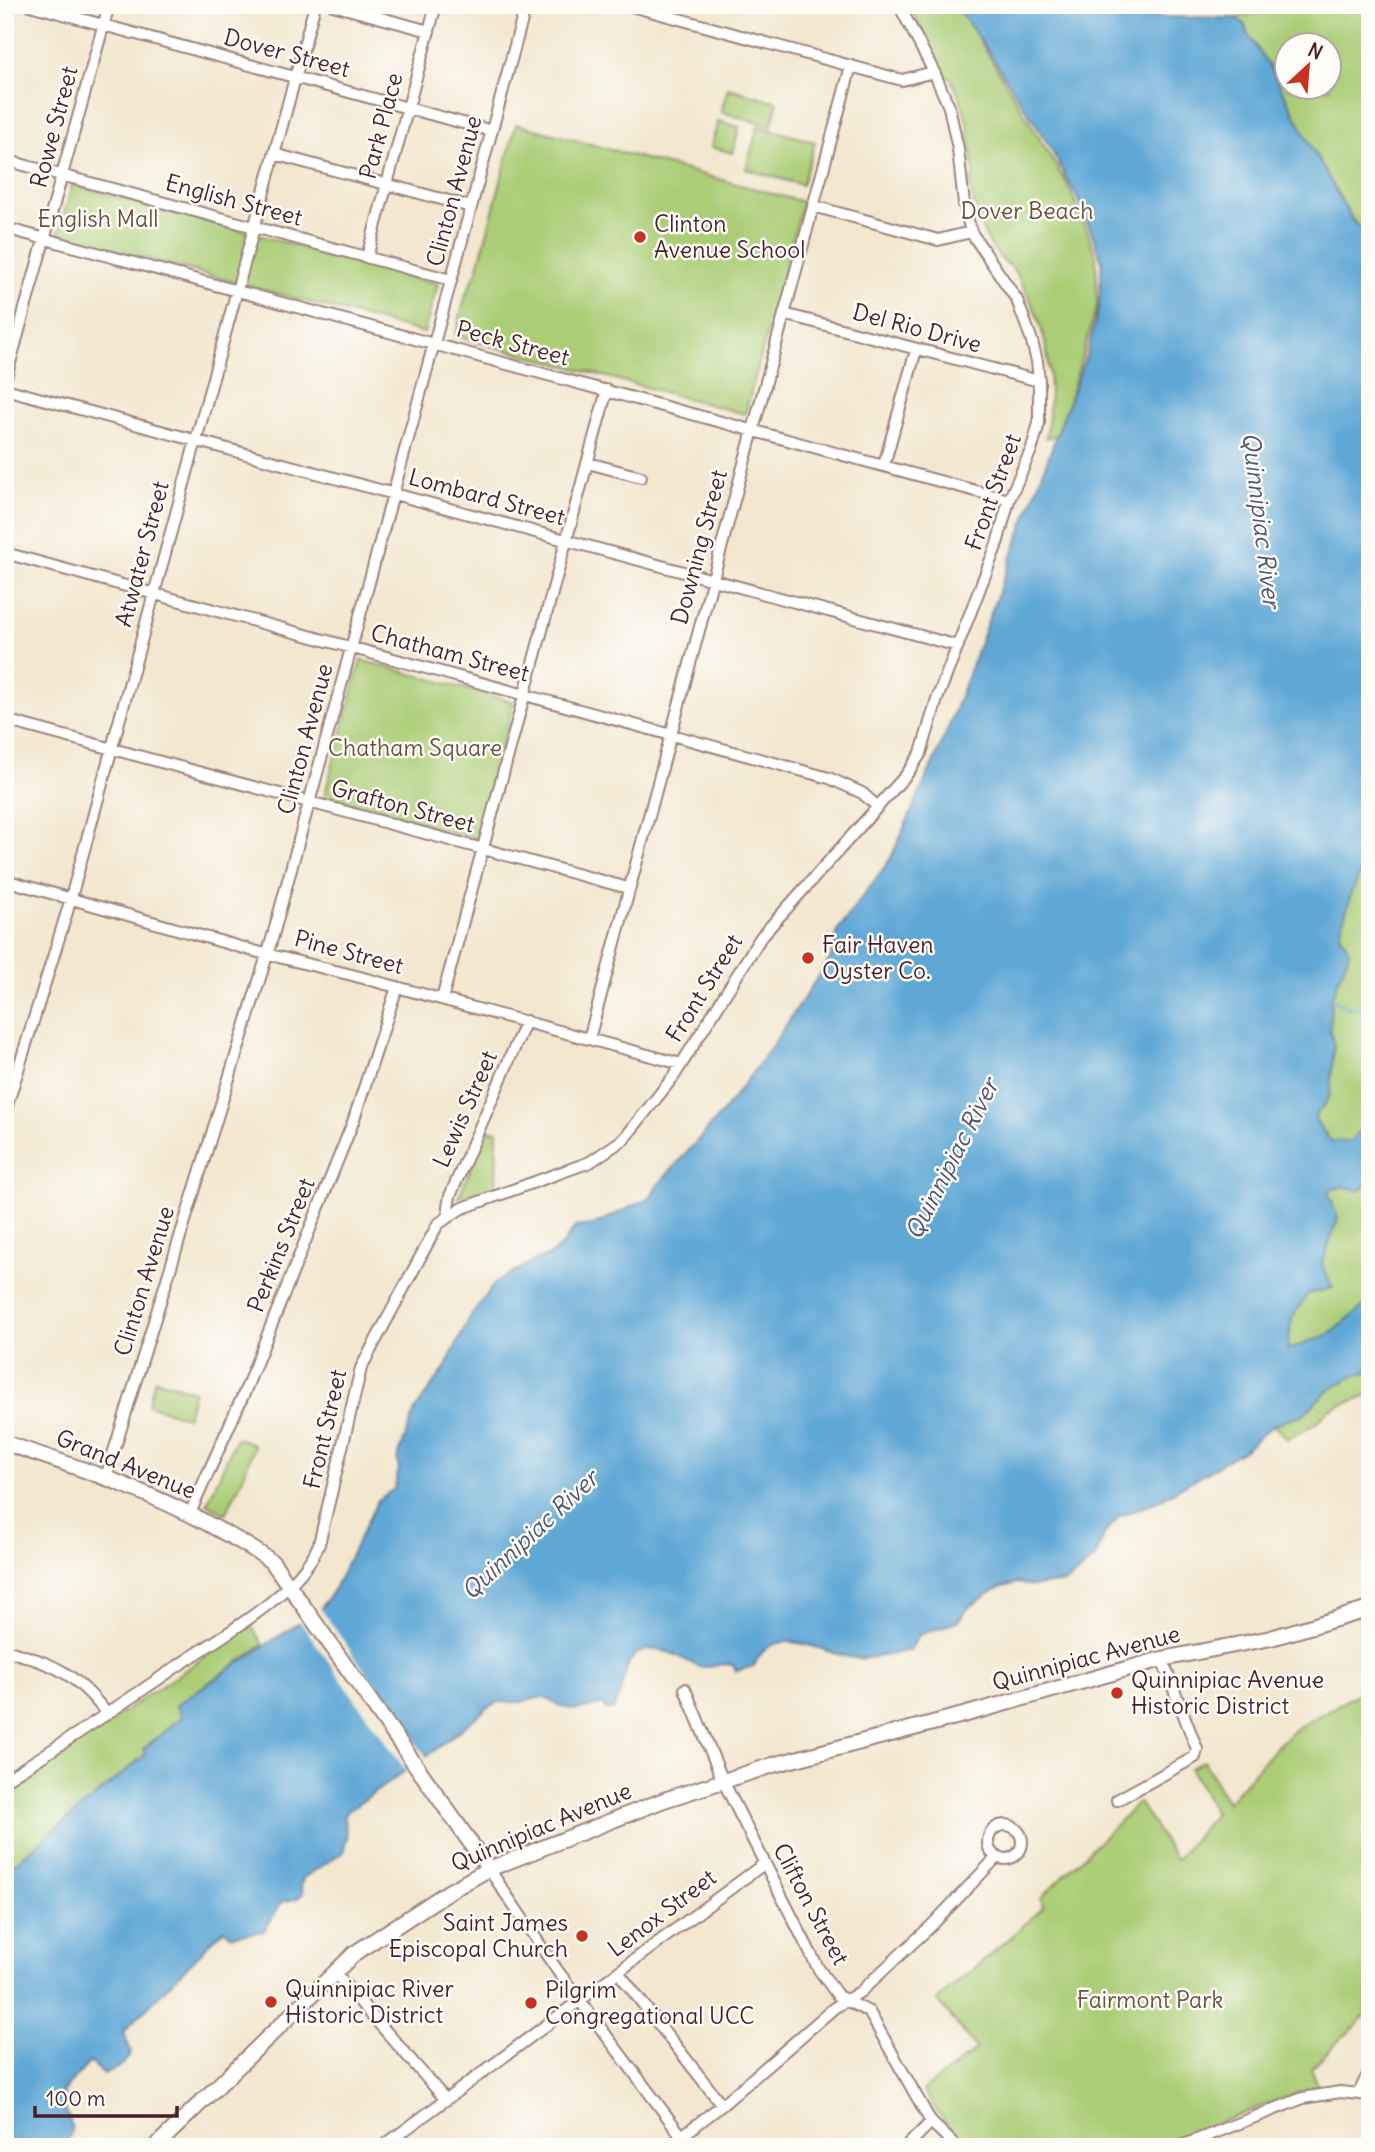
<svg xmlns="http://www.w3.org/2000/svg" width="1375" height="2152" font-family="Delius,sans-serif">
	<rect width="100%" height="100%" fill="#fdfcf7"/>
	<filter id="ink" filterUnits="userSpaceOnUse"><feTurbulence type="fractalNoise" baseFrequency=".0143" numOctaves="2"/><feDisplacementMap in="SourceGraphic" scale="14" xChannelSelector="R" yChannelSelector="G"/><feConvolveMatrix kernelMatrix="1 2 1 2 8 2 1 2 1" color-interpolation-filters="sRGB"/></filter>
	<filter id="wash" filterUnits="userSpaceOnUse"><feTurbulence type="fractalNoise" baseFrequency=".00686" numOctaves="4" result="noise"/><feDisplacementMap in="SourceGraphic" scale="28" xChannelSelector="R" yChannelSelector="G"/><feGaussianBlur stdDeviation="1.57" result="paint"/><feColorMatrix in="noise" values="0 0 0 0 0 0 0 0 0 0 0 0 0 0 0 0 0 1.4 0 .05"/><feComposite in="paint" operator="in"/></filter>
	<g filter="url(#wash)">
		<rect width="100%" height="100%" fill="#f3e7cf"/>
		<!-- green -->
		<path fill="#aacd76" stroke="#7a7650" stroke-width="2" fill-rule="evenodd" d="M 909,5 L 956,5 L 962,11 L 1067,184 L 1084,222 L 1096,256 L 1097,306 L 1059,435 L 1046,438 C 1054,385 1051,337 1025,290 C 1021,283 1017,272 1011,267 C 1009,264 1005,263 1003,261 C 983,241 973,209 970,182 L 974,175 L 968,126 L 961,100 L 950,77 L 946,77 Z
			M 1299,5 L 1370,5 L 1370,233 L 1354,222 L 1312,148 L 1273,72 L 1249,36 L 1244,24 L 1236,18 ZM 1288,46 L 1330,46 L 1330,88 L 1288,88 Z
			M 728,88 L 778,102 L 771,126 L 721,112 Z
			M 718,121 L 739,127 L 733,153 L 711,147 Z
			M 516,124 L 803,202 L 745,414 L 455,336 L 466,294 L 477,271 Z
			M 758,126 L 815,142 L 802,185 L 746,169 Z
			M 72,185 L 438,284 L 424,333 L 58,235 Z
			M 361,660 L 514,702 L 477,839 L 324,797 Z
			M 1370,839 L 1370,1323 L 1344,1340 L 1265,1356 L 1337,1151 L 1314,1125 L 1332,925 Z
			M 487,1130 L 497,1131 L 496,1187 L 458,1198 Z
			M 1370,1371 L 1370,1394 L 1329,1410 L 1315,1424 L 1288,1439 L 1273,1425 L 1304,1414 L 1326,1392 L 1356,1375 Z
			M 155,1379 L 194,1391 L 187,1417 L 148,1405 Z
			M 236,1438 L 252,1443 L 254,1447 L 243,1477 L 226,1514 L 207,1504 Z
			M 251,1625 L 263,1645 L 176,1705 L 182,1717 L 143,1749 L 146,1754 L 5,1871 L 5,1789 L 100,1728 Z
			M 1370,1687 L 1370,1956 L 1367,1960 L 1370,1962 L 1370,2009 L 1357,2026 L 1339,2040 L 1311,2069 L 1318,2085 L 1157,2147 L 978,2147 C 951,2135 938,2114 923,2090 L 977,2049 L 937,2000 C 972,1969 1010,1941 1043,1907 L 1041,1898 L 1139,1802 L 1176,1860 L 1215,1814 L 1190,1768 L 1204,1761 L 1227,1803 L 1279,1744 L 1300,1726 Z"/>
		<!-- water -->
		<path fill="#5ea7d5" stroke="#546380" stroke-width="2" d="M 955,5 L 1087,5 L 1093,9 L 1161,17 L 1236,18 L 1244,24 L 1249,36 L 1273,72 L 1312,148 L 1353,222 L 1370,233 L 1370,857 L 1352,891 L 1340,933 L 1350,952 L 1331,999 L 1330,1031 L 1334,1045 L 1330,1095 L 1324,1106 L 1316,1114 L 1315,1120 L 1331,1141 L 1349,1142 L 1370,1121 L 1370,1150 L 1364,1155 L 1370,1166 L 1370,1182 L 1360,1191 L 1344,1186 L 1328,1191 L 1338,1218 L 1322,1265 L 1333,1288 L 1308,1294 L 1292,1318 L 1287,1350 L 1328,1335 L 1364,1306 L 1370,1304 L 1370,1371 L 1355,1375 L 1326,1392 L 1304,1414 L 1273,1425 L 1244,1450 L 1156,1502 L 1120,1516 L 1105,1533 L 1095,1558 L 1067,1582 L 1034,1586 L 1017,1583 L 997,1589 L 970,1606 L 957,1622 L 919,1635 L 910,1650 C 893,1654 874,1659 856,1658 C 823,1655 773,1619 754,1666 L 736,1671 L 733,1665 C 721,1662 712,1668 701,1667 C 691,1665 681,1656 671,1653 C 617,1637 630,1682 613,1710 L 606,1709 L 602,1704 C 575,1713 567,1711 543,1697 L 521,1702 L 497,1702 L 486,1709 L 439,1747 L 347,1812 L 344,1818 L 347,1837 L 343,1852 L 303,1878 L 301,1886 L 303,1893 L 298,1898 L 282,1902 L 264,1931 L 231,1936 L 224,1929 L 123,2032 L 131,2051 C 126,2066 117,2068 104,2074 L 90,2062 L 62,2092 L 66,2097 L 63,2104 C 70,2124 80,2129 61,2147 L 5,2147 L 5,1871 L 145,1755 L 143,1750 L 182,1717 L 176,1705 L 321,1608 L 335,1587 L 378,1500 L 394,1489 L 399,1469 L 397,1460 L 415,1410 L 445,1368 L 470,1317 L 496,1282 L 536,1260 L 550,1255 L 564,1243 L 575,1227 L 593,1225 L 650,1198 L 656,1187 L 722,1113 L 770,1049 L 831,957 L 838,930 L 891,858 L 947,731 L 1087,353 L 1099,306 L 1102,261 L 1082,207 L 1050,147 L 991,55 Z"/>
		<!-- pier -->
		<path fill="#f3e7cf" d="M 318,1605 L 427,1758 L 407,1772 L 298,1619 Z"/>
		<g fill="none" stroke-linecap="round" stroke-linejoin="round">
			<!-- stream -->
			<path stroke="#5ea7d5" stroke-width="2.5" d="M 1331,999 L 1352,1009 L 1370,1006"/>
		</g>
	</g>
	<g filter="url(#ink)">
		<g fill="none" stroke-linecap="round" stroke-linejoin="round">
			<!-- minor casing -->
			<g stroke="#9e837d" stroke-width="14">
				<path id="minor" d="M 30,5 L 492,131
					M 333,5 L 429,31
					M 628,5 L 902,80 L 934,72
					M 274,154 L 471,207
					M 5,160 L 451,280
					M 813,206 L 938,240 L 971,232
					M 5,228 L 1009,500
					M 367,257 L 436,5
					M 784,314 L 1039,381
					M 5,381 L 109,5
					M 5,389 L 958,646
					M 588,463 L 641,477
					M 884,465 L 916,350
					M 5,553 L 829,778 L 862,793 L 878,807
					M 5,720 L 628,888
					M 5,880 L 254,951 L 352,975 L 681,1064
					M 442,999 L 607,390
					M 589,1039 L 851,66
					M 5,1112 L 67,912 L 315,5
					M 449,1214 L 448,1207 L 450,1196 L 526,1021
					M 106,1477 L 272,939 L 526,5
					M 190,1513 L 245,1391 L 353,1122 L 397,987
					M 5,1650 C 54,1664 75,1672 107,1714
					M 685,1689 L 723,1781 L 818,1968 L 838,1996 L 869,2012 L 931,2122 L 957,2147
					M 5,1780 C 64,1743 122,1704 179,1665 C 223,1635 299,1594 319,1544 L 361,1368 L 438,1224 L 460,1209 L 590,1162 L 624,1139 L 674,1076 L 761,937 L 907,774 L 921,753 L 937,699 L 997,544 L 1009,500 L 1032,448 L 1039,423 L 1039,381 L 1037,361 L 1031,338 L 1017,300 L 971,232 L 964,204 L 958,149 L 949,107 L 934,72 L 899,5
					M 1117,1800 L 1195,1757 L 1197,1749 L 1162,1659
					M988 1842a17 17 0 1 1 34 0a17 17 0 1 1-34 0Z
					M 489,1869 L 557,1970 L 690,2147
					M 334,1972 L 446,2100
					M 618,1972 L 722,2105
					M 1359,2093 L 1370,2070
					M 382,2147 L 765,1863
					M 668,2147 L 722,2105 L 834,2008 L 860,1992 L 932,1925 L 997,1857
					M 906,2147 L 931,2122
					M 1179,2147 L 1303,2098 L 1340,2092 L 1370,2095"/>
			</g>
			<!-- secondary casing -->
			<g stroke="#9e837d" stroke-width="18">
				<path id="secondary" d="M 5,1443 C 80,1468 154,1492 223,1532 C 240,1541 258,1551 273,1563 L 489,1869
					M 155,2147 L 355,1953 L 448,1892 L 489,1869 L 664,1800 L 773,1765 L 967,1714 L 1162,1659 L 1271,1638 L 1370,1609"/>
			</g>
			<!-- minor -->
			<use href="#minor" stroke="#fff" stroke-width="10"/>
			<!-- secondary -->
			<use href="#secondary" stroke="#fff" stroke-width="14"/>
		</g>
	</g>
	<!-- markers -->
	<g fill="#c8321e" stroke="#fdfcf7" stroke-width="2.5">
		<circle cx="640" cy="237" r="7"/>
		<circle cx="808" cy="958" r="7"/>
		<circle cx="1117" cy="1693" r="7"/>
		<circle cx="582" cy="1936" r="7"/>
		<circle cx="271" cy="2002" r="7"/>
		<circle cx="531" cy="2003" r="7"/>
	</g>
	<g text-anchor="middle" stroke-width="5" stroke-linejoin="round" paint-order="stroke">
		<!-- street labels -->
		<g font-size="23" fill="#4a1f2b" stroke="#fdfcf7">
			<text transform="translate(287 53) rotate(15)" y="8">Dover Street</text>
			<text transform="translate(381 126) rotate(-75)" y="8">Park Place</text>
			<text transform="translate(54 127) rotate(-75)" y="8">Rowe Street</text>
			<text transform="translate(454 191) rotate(-75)" y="8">Clinton Avenue</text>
			<text transform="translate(234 200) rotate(15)" y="8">English Street</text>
			<text transform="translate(917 328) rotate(15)" y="8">Del Rio Drive</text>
			<text transform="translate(513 343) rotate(15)" y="8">Peck Street</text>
			<text transform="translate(993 492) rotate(-70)" y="8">Front Street</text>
			<text transform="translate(487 497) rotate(15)" y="8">Lombard Street</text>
			<text transform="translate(699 547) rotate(-75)" y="8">Downing Street</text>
			<text transform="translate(142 554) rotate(-75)" y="8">Atwater Street</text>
			<text transform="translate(450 653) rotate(15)" y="8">Chatham Street</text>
			<text transform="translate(305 739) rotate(-75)" y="8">Clinton Avenue</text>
			<text transform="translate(403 806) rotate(15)" y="8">Grafton Street</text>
			<text transform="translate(349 952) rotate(15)" y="8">Pine Street</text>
			<text transform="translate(704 988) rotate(-58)" y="8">Front Street</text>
			<text transform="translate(465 1109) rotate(-66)" y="8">Lewis Street</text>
			<text transform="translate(281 1245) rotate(-68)" y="8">Perkins Street</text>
			<text transform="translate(144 1281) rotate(-73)" y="8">Clinton Avenue</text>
			<text transform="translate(325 1429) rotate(-77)" y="8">Front Street</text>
			<text transform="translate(126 1464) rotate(22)" y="8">Grand Avenue</text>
			<text transform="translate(1086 1658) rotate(-15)" y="8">Quinnipiac Avenue</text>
			<text transform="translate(541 1827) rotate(-23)" y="8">Quinnipiac Avenue</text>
			<text transform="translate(811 1904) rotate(62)" y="8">Clifton Street</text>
			<text transform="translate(662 1913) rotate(-37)" y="8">Lenox Street</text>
		</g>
		<!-- park labels -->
		<g font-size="23" fill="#675342" stroke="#fdfcf7">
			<text x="1027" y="219">Dover Beach</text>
			<text x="98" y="227">English Mall</text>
			<text x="415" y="756">Chatham Square</text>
			<text x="1150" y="2008">Fairmont Park</text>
		</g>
		<!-- poi labels -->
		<g font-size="23" fill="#4a1f2b" stroke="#fdfcf7" text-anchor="start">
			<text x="654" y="232">Clinton<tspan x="654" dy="26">Avenue School</tspan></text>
			<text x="822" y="953">Fair Haven<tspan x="822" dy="26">Oyster Co.</tspan></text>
			<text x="1131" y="1688">Quinnipiac Avenue<tspan x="1131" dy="26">Historic District</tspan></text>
			<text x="568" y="1931" text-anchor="end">Saint James<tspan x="568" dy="26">Episcopal Church</tspan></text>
			<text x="285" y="1997">Quinnipiac River<tspan x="285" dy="26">Historic District</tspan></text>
			<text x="545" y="1998">Pilgrim<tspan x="545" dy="26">Congregational UCC</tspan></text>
		</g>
		<!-- water labels -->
		<g font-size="24" font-style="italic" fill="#52556f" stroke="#fdfcf7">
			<text transform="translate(1261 520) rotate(83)" y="8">Quinnipiac River</text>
			<text transform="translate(952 1159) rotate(-63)" y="8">Quinnipiac River</text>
			<text transform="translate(530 1535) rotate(-43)" y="8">Quinnipiac River</text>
		</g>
	</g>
	<!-- margin -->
	<rect width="1375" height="2152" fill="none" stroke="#fdfcf7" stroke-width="28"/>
	<!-- north arrow -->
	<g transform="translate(1308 66) rotate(26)"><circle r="33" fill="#fdfcf7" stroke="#b5a4a5" stroke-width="2"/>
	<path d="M0-5L12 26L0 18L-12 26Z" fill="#c8321e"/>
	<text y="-10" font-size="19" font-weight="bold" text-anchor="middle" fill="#4a1f2b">N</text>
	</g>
	<!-- scale -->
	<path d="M35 2106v10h142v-10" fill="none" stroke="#4a1f2b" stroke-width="3.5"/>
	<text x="46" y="2106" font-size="21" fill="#4a1f2b" stroke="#fdfcf7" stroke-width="5" paint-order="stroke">100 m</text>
</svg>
